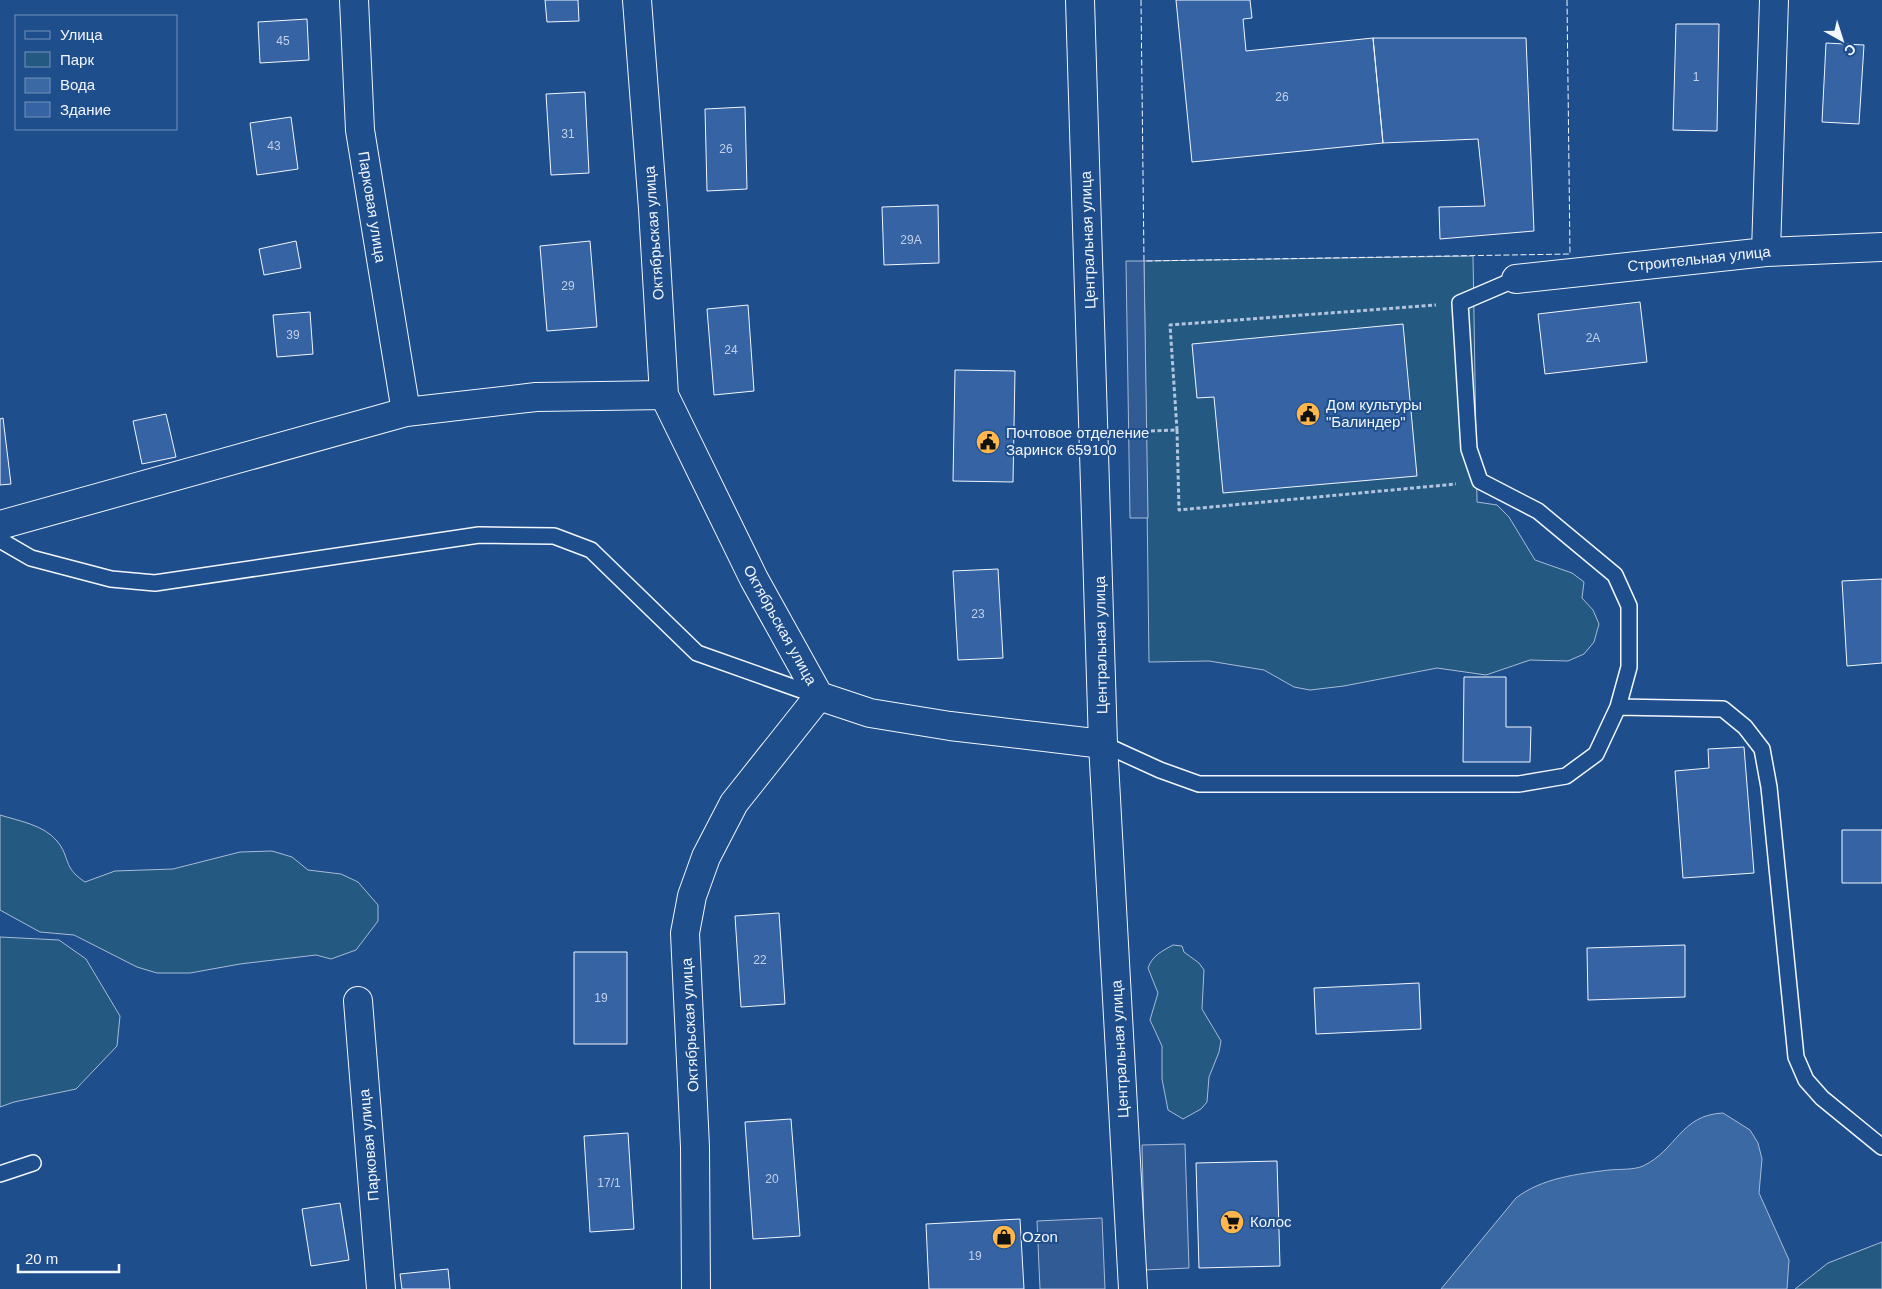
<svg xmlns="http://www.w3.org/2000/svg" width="1882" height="1289" font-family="Arial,sans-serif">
	<rect width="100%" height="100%" fill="#1f4e8c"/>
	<!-- green -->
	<path fill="#245a82" stroke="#a8bbd7" d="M 1473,256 L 1477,502 L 1497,505 L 1509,517 L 1535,560 L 1572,573 L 1584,582 L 1582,598 L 1593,610 L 1599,624 L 1594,642 L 1584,654 L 1568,661 L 1530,660 L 1486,675 L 1437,668 L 1344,686 L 1310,690 L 1294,687 L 1264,670 L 1209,661 L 1149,662 L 1144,261 Z
		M 0,815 C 19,821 44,825 57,841 C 71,858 62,867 85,882 L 115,871 L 173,869 L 240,852 L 272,851 L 292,857 L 308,870 L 341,874 L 358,882 L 378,905 L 378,921 L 356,950 L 331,959 L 316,955 L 240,964 L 190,973 L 157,973 L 137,967 L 74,935 L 40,932 L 0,910 Z
		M 0,937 L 59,940 L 86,959 L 120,1016 L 117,1046 L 76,1089 L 14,1102 L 0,1107 Z
		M 1173,945 L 1182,946 L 1184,952 L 1199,963 L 1204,970 L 1202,1009 L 1221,1041 L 1219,1052 L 1209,1077 L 1207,1102 L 1201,1109 L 1183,1119 L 1168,1110 L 1162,1079 L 1162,1046 L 1150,1020 L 1158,993 L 1148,968 C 1152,956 1162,951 1173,945 Z
		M 1882,1242 L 1882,1289 L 1795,1289 L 1828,1263 Z"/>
	<!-- parking -->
	<path fill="#305b95" stroke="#a8bbd7" d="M 1126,261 L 1144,261 L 1148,518 L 1130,518 Z
		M 1185,1144 L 1189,1268 L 1145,1270 L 1142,1145 Z
		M 1102,1218 L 1105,1289 L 1040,1289 L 1037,1221 Z"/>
	<!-- water -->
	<path fill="#3b69a3" stroke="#a8bbd7" d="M 1723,1113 L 1750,1130 L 1758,1143 L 1762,1159 L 1759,1193 L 1789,1260 L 1787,1289 L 1441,1289 L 1516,1198 C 1542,1178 1577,1174 1609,1170 C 1620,1169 1634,1170 1643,1166 C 1677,1150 1680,1115 1723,1113 Z"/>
	<!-- building -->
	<path fill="#3563a3" stroke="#f2f6ff" d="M 545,0 L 578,0 L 579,21 L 547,22 Z
		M 1176,0 L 1250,0 L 1252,18 L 1243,19 L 1246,51 L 1373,38 L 1383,143 L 1192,162 Z
		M 307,19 L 309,60 L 260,63 L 258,22 Z
		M 1676,24 L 1719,24 L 1717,131 L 1673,130 Z
		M 1373,38 L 1526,38 L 1534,231 L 1440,239 L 1439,207 L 1485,206 L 1478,139 L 1383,143 Z
		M 1826,43 L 1864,45 L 1859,124 L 1822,122 Z
		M 585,92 L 589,173 L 551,175 L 546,94 Z
		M 745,107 L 747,189 L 707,191 L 705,109 Z
		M 291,117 L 298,169 L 257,175 L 250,123 Z
		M 938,205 L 939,263 L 884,265 L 882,207 Z
		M 296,241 L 301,268 L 264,275 L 259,249 Z
		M 590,241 L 597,327 L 547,331 L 540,246 Z
		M 1640,302 L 1647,362 L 1545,374 L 1538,314 Z
		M 748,305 L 754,391 L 714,395 L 707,309 Z
		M 310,312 L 313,354 L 277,357 L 273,315 Z
		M 1403,324 L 1417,476 L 1223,493 L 1214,397 L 1197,398 L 1192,344 Z
		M 955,370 L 1015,371 L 1013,482 L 953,481 Z
		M 166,414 L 176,457 L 142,464 L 133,421 Z
		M 3,418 L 11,484 L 0,485 L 0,419 Z
		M 998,569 L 1003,658 L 958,660 L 953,571 Z
		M 1882,579 L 1882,663 L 1847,666 L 1842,581 Z
		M 1464,677 L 1506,677 L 1506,727 L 1531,727 L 1530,762 L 1463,762 Z
		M 1744,747 L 1754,873 L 1683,878 L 1675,771 L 1709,768 L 1708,749 Z
		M 1842,830 L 1882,830 L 1882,883 L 1842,883 Z
		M 779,913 L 785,1004 L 741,1007 L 735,916 Z
		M 1685,945 L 1685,997 L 1588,1000 L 1587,948 Z
		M 574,952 L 627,952 L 627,1044 L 574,1044 Z
		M 1419,983 L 1421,1029 L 1316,1034 L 1314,988 Z
		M 791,1119 L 800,1236 L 753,1239 L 745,1122 Z
		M 628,1133 L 634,1229 L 590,1232 L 584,1136 Z
		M 1277,1161 L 1280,1266 L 1199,1268 L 1196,1163 Z
		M 340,1203 L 349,1260 L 311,1266 L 302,1209 Z
		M 1020,1219 L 1024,1289 L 929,1289 L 926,1224 Z
		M 448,1269 L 450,1289 L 402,1289 L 400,1274 Z"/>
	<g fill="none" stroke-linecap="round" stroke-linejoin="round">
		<!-- lane casing -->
		<g stroke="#f2f6ff" stroke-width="18">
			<path id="lane" d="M 0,540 L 31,558 L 111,579 L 155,583 L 479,535 L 554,536 L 591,550 L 697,653 L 818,696
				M 1618,707 L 1723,709 L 1745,727 L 1762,749 L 1769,787 L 1796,1057 L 1806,1080 L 1822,1098 L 1882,1147
				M 1103,744 L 1160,770 L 1199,784 L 1519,784 L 1566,776 L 1596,754 L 1618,707 L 1629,667 L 1629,606 L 1615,575 L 1538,511 L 1480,481 L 1469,449 L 1460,303 L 1516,279
				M 0,1174 L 33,1163"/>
		</g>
		<!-- street casing -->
		<g stroke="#f2f6ff" stroke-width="30">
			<path id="street" d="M 354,0 L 360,130 L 406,412
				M 637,0 L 653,209 L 664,395 L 754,579 L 819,696 L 734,803 L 706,857 L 692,896 L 685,933 L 695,1147 L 696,1289
				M 1766,252 L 1774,0
				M 1516,279 L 1766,252 L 1882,247
				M 0,525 L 406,412 L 536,397 L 664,395
				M 819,696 L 870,713 L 950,726 L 1103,744
				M 358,1001 L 381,1289"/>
		</g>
		<!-- secondary casing -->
		<g stroke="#f2f6ff" stroke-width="30">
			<path id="secondary" d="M 1080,0 L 1103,744 L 1133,1289"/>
		</g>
		<!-- path -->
		<path stroke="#b3c4dc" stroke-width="3" stroke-dasharray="4 2.5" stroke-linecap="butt" d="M 1177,430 L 1179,510 L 1456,484
			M 1125,432 L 1177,430 L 1170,325 L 1436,305"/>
		<!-- lane -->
		<use href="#lane" stroke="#1f4e8c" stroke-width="15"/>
		<!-- street -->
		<use href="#street" stroke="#1f4e8c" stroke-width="28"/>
		<!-- secondary -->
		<use href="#secondary" stroke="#1f4e8c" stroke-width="28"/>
		<!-- fence -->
		<path stroke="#f2f6ff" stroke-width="1" stroke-dasharray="6 2.5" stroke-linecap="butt" d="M 1141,0 L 1144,261 L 1570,254 L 1567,0"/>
	</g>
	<!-- icons -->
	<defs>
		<g id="civic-disc" transform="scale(1.25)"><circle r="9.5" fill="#ffb74d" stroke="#1f4e8c"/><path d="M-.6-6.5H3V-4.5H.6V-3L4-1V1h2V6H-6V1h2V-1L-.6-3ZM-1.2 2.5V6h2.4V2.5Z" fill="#111"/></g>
		<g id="supermarket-disc" transform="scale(1.25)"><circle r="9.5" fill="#ffb74d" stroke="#1f4e8c"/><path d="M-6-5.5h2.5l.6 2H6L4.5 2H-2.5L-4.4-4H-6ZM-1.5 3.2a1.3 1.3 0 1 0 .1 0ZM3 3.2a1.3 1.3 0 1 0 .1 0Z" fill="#111"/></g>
		<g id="shop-disc" transform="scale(1.25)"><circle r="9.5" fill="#ffb74d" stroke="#1f4e8c"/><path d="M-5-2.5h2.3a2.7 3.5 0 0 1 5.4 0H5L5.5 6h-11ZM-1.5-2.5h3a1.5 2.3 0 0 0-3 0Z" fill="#111"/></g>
	</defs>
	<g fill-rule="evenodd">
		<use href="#civic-disc" x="1308" y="414"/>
		<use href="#civic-disc" x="988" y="442"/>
		<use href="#supermarket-disc" x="1232" y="1222"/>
		<use href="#shop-disc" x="1004" y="1237"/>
	</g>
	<g text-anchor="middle" stroke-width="4" stroke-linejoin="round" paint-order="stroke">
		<!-- number labels -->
		<g font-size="12" fill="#c3d1e8">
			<text x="283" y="45">45</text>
			<text x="1696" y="81">1</text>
			<text x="1282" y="101">26</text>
			<text x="568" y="138">31</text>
			<text x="274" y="150">43</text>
			<text x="726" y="153">26</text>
			<text x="911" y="244">29А</text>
			<text x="568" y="290">29</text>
			<text x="293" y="339">39</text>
			<text x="1593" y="342">2А</text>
			<text x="731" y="354">24</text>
			<text x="978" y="618">23</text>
			<text x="760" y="964">22</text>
			<text x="601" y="1002">19</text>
			<text x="772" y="1183">20</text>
			<text x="609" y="1187">17/1</text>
			<text x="975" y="1260">19</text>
		</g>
		<!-- street labels -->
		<g font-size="15" fill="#f2f6ff" stroke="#1f4e8c">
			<text transform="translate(372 207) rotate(81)" y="5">Парковая улица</text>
			<text transform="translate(654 233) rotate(-94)" y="5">Октябрьская улица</text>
			<text transform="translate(1088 240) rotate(-92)" y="5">Центральная улица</text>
			<text transform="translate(1699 259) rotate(-6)" y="5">Строительная улица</text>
			<text transform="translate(780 625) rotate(61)" y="5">Октябрьская улица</text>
			<text transform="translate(1101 645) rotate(-91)" y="5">Центральная улица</text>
			<text transform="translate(690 1025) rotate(-93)" y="5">Октябрьская улица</text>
			<text transform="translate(1120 1049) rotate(-93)" y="5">Центральная улица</text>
			<text transform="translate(369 1145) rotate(-95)" y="5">Парковая улица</text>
		</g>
		<!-- poi labels -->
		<g font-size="15" fill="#f2f6ff" stroke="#1f4e8c" text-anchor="start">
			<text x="1326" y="410">Дом культуры<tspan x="1326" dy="17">"Балиндер"</tspan></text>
			<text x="1006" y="438">Почтовое отделение<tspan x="1006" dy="17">Заринск 659100</tspan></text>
			<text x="1250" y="1227">Колос</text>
			<text x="1022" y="1242">Ozon</text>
		</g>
	</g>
	<!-- legend -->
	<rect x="15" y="15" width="162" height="115" fill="#1f4e8c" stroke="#7391ba"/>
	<rect x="25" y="31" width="25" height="8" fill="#1f4e8c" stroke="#7391ba"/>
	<text x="60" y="40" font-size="15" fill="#f2f6ff">Улица</text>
	<rect x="25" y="52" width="25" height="15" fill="#245a82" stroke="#7391ba"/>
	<text x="60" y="65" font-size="15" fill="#f2f6ff">Парк</text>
	<rect x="25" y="78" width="25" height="15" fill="#3b69a3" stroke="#7391ba"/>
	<text x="60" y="90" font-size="15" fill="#f2f6ff">Вода</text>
	<rect x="25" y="102" width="25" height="15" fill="#3563a3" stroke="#7391ba"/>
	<text x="60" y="115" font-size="15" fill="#f2f6ff">Здание</text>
	<!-- north arrow -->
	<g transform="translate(1842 40) rotate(141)" stroke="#1f4e8c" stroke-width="4" paint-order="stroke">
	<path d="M0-4L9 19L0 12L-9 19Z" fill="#f2f6ff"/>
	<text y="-8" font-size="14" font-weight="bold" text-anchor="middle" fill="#f2f6ff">С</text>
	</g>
	<!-- scale -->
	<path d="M18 1264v8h101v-8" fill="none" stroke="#f2f6ff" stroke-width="2.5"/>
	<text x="25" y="1264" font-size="15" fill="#f2f6ff" stroke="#1f4e8c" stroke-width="4" paint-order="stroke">20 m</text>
</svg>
